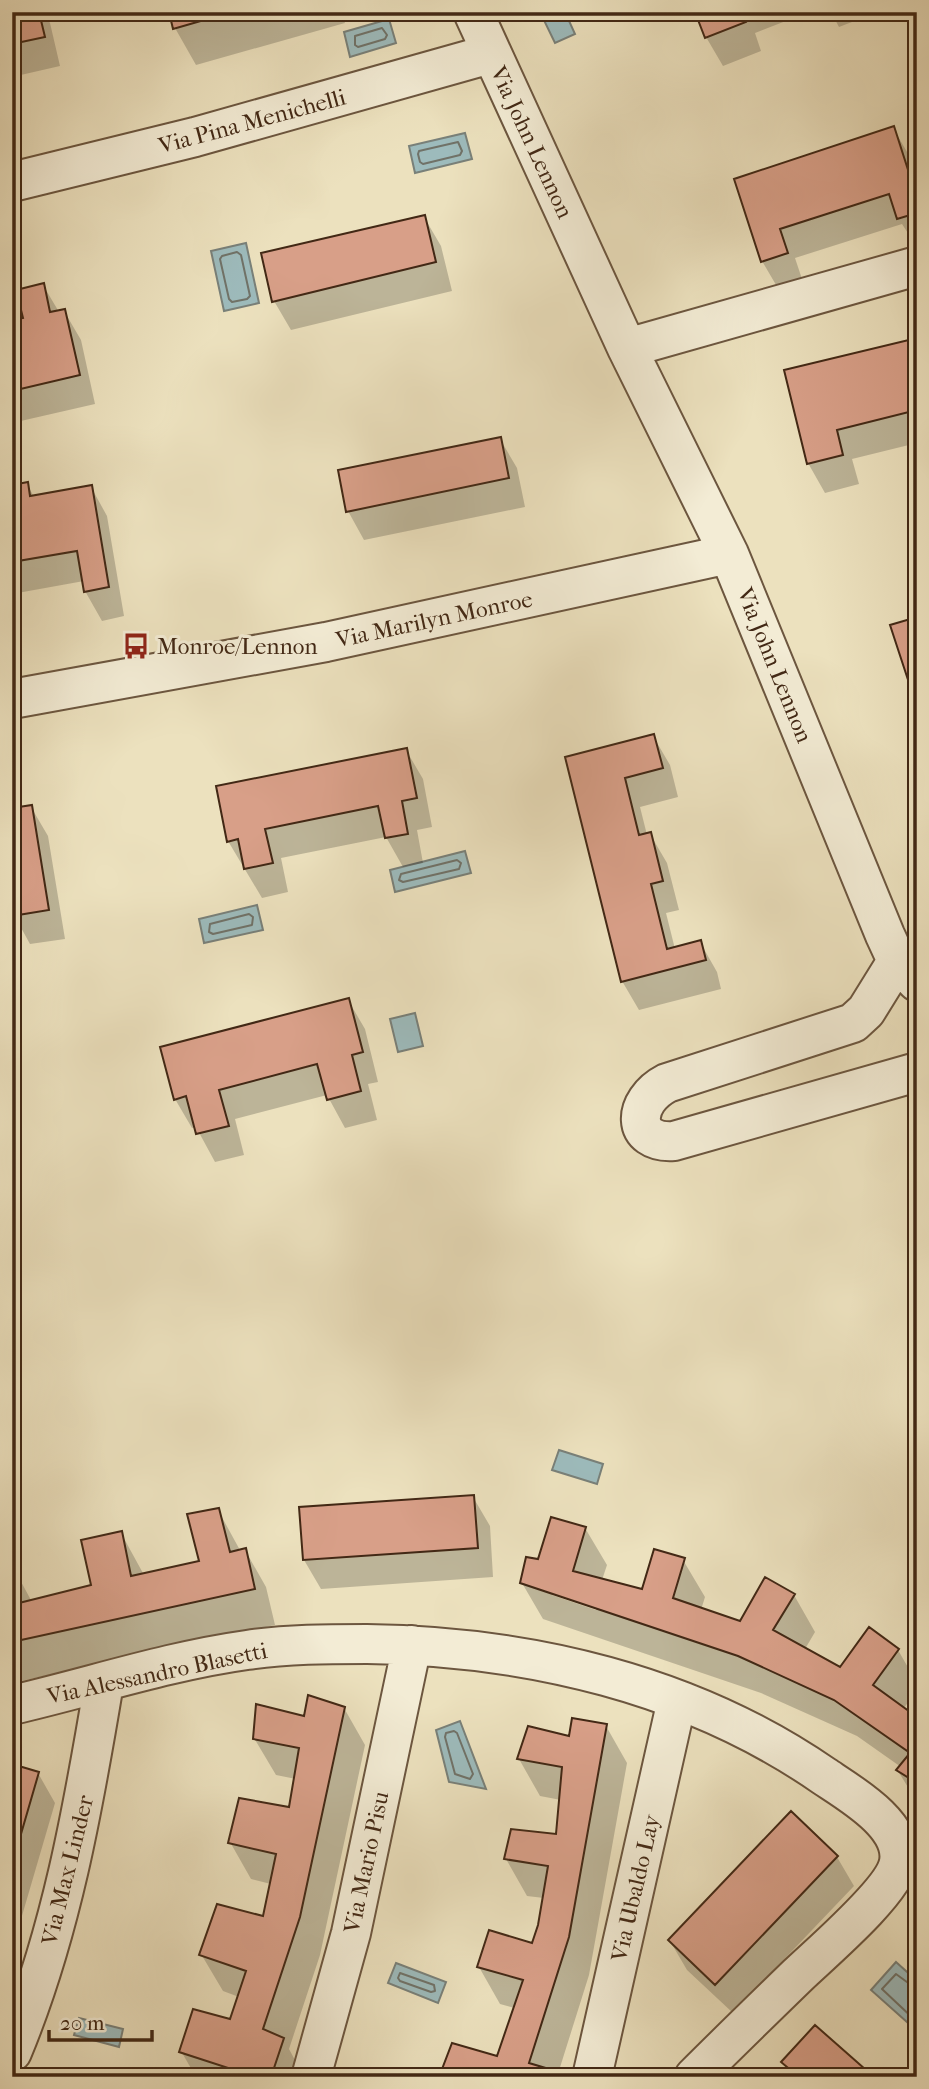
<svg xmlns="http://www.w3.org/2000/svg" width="929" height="2089" font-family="'IM FELL French Canon',serif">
	<rect width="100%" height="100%" fill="#ece1be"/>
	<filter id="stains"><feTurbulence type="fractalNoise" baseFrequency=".00286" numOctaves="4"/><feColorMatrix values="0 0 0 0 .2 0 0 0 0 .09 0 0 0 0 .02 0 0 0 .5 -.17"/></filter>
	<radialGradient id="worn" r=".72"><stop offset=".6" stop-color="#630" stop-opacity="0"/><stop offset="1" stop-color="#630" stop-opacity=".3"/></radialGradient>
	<!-- water -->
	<path fill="#9dbbbc" stroke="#798079" stroke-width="2" d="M 540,12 L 565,12 L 575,34 L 555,43 Z
		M 389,19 L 396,43 L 350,57 L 344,32 Z
		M 465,133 L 472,159 L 415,173 L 409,146 Z
		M 246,243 L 259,303 L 224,311 L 211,251 Z
		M 465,851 L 471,873 L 395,892 L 390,870 Z
		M 257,905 L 263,930 L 204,943 L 199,919 Z
		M 415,1013 L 423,1046 L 398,1052 L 390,1019 Z
		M 559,1450 L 603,1464 L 597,1484 L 552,1470 Z
		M 460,1721 L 486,1789 L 449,1782 L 436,1730 Z
		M 896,1962 L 917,1981 L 917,2031 L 871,1990 Z
		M 396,1963 L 446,1982 L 438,2003 L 388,1983 Z
		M 79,2018 L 123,2029 L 119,2047 L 74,2035 Z"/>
	<!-- shadow -->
	<path fill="#0003" fill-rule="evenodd" d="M 12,12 L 44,12 L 50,23 L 60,66 L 12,77 Z
		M 171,12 L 341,12 L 345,23 L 196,65 L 175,28 Z
		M 697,12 L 809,12 L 755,33 L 761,51 L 723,66 L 706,37 Z
		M 831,12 L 878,12 L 839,27 Z
		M 893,128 L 910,157 L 917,179 L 917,247 L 902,224 L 795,258 L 803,282 L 779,290 L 762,261 L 736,180 Z
		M 424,217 L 441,246 L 452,291 L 291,330 L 274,301 Z
		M 43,285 L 59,312 L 64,311 L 81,340 L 95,404 L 12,423 L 12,322 L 25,319 Z
		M 917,340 L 917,443 L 852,459 L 859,484 L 825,493 L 808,463 L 786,372 Z
		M 500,439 L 517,468 L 525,507 L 364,540 L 348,511 Z
		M 27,484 L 34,497 L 91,487 L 107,516 L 124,616 L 102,621 L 85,591 L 84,581 L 12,594 L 12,487 Z
		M 653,736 L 670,765 L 678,797 L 640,807 L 647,835 L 650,834 L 667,863 L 679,910 L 666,913 L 675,949 L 700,942 L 717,972 L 721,989 L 639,1010 L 622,981 L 567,758 Z
		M 406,750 L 423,779 L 432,827 L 417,830 L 423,863 L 403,867 L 386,837 L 281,858 L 288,892 L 262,898 L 228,841 Z
		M 31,807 L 48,836 L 65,939 L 30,944 L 14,915 Z
		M 348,1000 L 365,1029 L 378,1082 L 368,1084 L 377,1120 L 345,1128 L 327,1095 L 235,1119 L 244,1155 L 215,1162 L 196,1127 L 192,1128 L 175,1099 Z
		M 473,1497 L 490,1526 L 493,1577 L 321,1589 L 304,1560 Z
		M 218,1510 L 241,1552 L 245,1550 L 266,1587 L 275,1625 L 12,1683 L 12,1565 L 32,1602 L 93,1587 L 121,1533 L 144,1575 L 201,1562 Z
		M 585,1528 L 607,1565 L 602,1580 L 643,1591 L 683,1560 L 705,1597 L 701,1610 L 741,1624 L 794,1595 L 815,1632 L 805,1649 L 841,1669 L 870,1630 L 898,1650 L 917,1683 L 917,1691 L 903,1709 L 917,1719 L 917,1802 L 898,1771 L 901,1767 L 857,1736 L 761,1693 L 543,1619 L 522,1583 L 540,1561 ZM 553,1592 L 596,1606 L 596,1610 L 552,1595 Z
		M 344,1708 L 365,1745 L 320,1955 L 289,2049 L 304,2077 L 196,2077 L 181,2051 L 231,2022 L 239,1997 L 223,1991 L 201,1954 L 264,1918 L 271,1884 L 251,1879 L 230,1842 L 290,1810 L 296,1779 L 276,1775 L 254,1738 L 305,1718 Z
		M 606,1726 L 627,1763 L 589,1975 L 557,2077 L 441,2077 L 498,2058 L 515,2008 L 500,2004 L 479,1967 L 534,1945 L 544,1898 L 527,1896 L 506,1859 L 558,1836 L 561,1800 L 540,1796 L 519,1759 Z
		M 12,1766 L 38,1773 L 55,1803 L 12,1950 Z
		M 837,1857 L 854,1886 L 733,2013 L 687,1970 L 670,1941 Z"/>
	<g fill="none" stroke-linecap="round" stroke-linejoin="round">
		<!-- shore -->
		<path stroke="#707268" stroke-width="2" d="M 382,28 L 387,35 L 385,39 L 358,47 L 355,45 L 355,36 Z
			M 458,142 L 462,151 L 460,155 L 423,164 L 420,162 L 418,154 L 419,151 Z
			M 237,252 L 241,255 L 250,296 L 247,299 L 232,302 L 229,299 L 220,259 L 222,256 Z
			M 457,860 L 461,863 L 459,869 L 403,882 L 399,880 L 401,874 Z
			M 249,914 L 253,917 L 252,925 L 213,934 L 209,932 L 210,924 Z
			M 454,1731 L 457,1733 L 473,1774 L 470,1779 L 455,1774 L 445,1737 L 446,1733 Z
			M 400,1973 L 434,1985 L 435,1991 L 431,1992 L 400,1981 L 398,1978 Z
			M 917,1986 L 911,1985 L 896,1974 L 882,1989 L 917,2022"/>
	</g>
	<!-- building -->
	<path fill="#d89f88" stroke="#422815" stroke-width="2" d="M 12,12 L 39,12 L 45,37 L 12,44 Z
		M 169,12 L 232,12 L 173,29 Z
		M 695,12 L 743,12 L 746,22 L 705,38 Z
		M 894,126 L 917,198 L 917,213 L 897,219 L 889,194 L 780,229 L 788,253 L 761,262 L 734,179 Z
		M 425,215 L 436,262 L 272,302 L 261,253 Z
		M 44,283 L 50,312 L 65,309 L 80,375 L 12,391 L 12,320 L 23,318 L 16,290 Z
		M 917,338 L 917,410 L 837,430 L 843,455 L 807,464 L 784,370 Z
		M 501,437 L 509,478 L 346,512 L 338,470 Z
		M 28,482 L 30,496 L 92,485 L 109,587 L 84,592 L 77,551 L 12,562 L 12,485 Z
		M 917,617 L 917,690 L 912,692 L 890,625 Z
		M 654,734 L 663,768 L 625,778 L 639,835 L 651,832 L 663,881 L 651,884 L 667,949 L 701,940 L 706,960 L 621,982 L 565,757 Z
		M 407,748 L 417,798 L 402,801 L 408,834 L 385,838 L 378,806 L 265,829 L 273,863 L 244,869 L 238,839 L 227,842 L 216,786 Z
		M 32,805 L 49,910 L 12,916 L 12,808 Z
		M 349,998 L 363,1052 L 352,1055 L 361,1091 L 327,1100 L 317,1064 L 219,1090 L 229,1126 L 196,1134 L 186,1096 L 174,1100 L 160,1047 Z
		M 474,1495 L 478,1548 L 303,1560 L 299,1507 Z
		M 219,1508 L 230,1552 L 246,1548 L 255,1589 L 12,1642 L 12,1568 L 19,1603 L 91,1585 L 81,1540 L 122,1531 L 131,1576 L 199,1561 L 187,1514 Z
		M 551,1517 L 586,1527 L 573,1571 L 642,1589 L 654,1549 L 685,1558 L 673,1598 L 740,1621 L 765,1577 L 795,1594 L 773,1630 L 840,1667 L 869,1627 L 899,1649 L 873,1685 L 917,1717 L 917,1783 L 896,1770 L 910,1753 L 834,1700 L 738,1656 L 520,1583 L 526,1557 L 538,1559 Z
		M 308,1695 L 345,1707 L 300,1917 L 263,2029 L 284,2038 L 271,2077 L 256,2077 L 179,2052 L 193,2009 L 230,2019 L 246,1971 L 199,1955 L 217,1904 L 263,1916 L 276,1854 L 228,1843 L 239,1798 L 289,1807 L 299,1748 L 253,1739 L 256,1704 L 304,1716 Z
		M 572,1718 L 607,1724 L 569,1937 L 529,2063 L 549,2069 L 547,2077 L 439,2077 L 452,2043 L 497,2056 L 523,1980 L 477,1967 L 489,1930 L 532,1943 L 538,1925 L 548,1866 L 504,1859 L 511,1829 L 556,1834 L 562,1767 L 517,1759 L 528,1726 L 569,1736 Z
		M 12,1764 L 39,1772 L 12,1865 Z
		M 791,1811 L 838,1856 L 715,1985 L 668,1940 Z
		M 815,2025 L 874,2077 L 791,2077 L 794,2073 L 781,2062 Z"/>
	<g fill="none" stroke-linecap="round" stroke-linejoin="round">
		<!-- minor casing -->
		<g stroke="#6c563f" stroke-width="42">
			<path id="minor" d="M 473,12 L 627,348 L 729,554 L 885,935 L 897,961 L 917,982
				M 12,182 L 195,137 L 490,54
				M 627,348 L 917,266
				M 12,699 L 326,642 L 729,554
				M 897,961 L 866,1011 L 853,1023 L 667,1083 C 632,1101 630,1144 674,1141 L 917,1072
				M 12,1705 C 90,1687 168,1661 247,1650 C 287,1644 328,1644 367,1644 C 528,1646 691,1684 824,1776 C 851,1794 905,1825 899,1862 C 894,1891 821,1953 798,1975 C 763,2009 728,2043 694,2077
				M 12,2052 C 61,1934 83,1809 104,1683
				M 311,2077 L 351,1933 L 412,1645
				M 592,2077 L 677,1700"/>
		</g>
		<!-- minor -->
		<use href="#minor" stroke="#f3ecd5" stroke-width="38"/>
	</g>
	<!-- icons -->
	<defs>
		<g id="bus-bare" transform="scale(2.1)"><path d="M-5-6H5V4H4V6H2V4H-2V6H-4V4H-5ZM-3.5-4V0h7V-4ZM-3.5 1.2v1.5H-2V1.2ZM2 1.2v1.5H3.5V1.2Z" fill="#8f2418" stroke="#f3ecd5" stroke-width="2.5" paint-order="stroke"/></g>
	</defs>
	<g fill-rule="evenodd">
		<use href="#bus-bare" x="136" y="646"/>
	</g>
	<g text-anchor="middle" stroke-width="6" stroke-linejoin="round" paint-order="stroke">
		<!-- street labels -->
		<g font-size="23" fill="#422815" stroke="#f3ecd5">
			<text transform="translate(252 121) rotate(-15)" y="8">Via Pina Menichelli</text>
			<text transform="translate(532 142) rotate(65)" y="8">Via John Lennon</text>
			<text transform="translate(434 619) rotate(-12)" y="8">Via Marilyn Monroe</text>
			<text transform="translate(775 665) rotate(68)" y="8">Via John Lennon</text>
			<text transform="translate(157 1673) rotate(-12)" y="8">Via Alessandro Blasetti</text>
			<text transform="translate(366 1862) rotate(-78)" y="8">Via Mario Pisu</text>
			<text transform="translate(67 1870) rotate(-76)" y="8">Via Max Linder</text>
			<text transform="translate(635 1888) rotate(-77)" y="8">Via Ubaldo Lay</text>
		</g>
		<!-- poi labels -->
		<g font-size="23" fill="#422815" stroke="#f3ecd5" text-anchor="start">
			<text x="157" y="654">Monroe/Lennon</text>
		</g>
	</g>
	<!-- margin -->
	<rect width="929" height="2089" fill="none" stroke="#ece1be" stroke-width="42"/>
	<rect x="14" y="14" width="901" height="2061" fill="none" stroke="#422815" stroke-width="3.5"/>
	<rect x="21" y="21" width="887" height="2047" fill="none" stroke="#422815" stroke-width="2"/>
	<!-- scale -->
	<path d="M49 2030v10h103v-10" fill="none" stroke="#422815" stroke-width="3.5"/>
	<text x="60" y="2030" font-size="21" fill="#422815" stroke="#f3ecd5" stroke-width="5" paint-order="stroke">20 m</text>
	<rect width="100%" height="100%" filter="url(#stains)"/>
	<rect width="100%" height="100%" fill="url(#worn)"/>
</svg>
